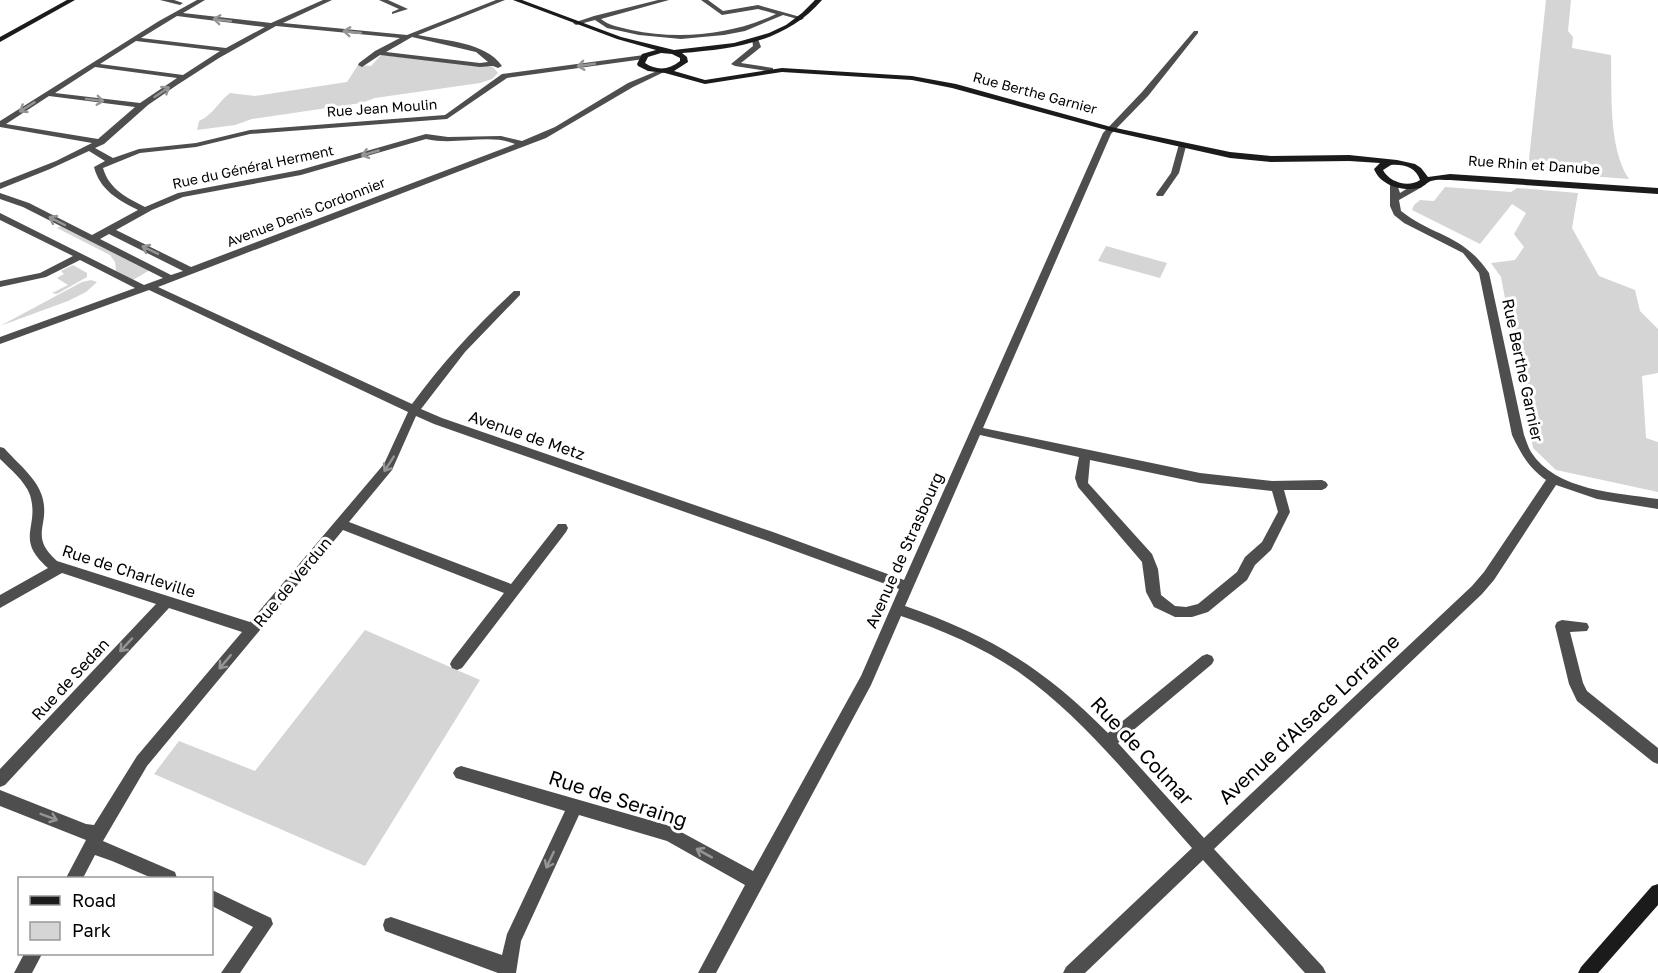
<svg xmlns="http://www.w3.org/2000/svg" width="1658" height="973" font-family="'Golos Text',sans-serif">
	<rect width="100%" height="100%" fill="#fff"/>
	<!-- green -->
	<path fill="#d5d5d5" d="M 1546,0 L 1571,0 L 1568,31 L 1573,37 L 1572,48 L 1611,55 C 1612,92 1608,148 1629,179 L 1534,172 L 1529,159 Z
		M 381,55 L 493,67 L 498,73 L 492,79 L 480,83 L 375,98 L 361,103 L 252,119 L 235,125 L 197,130 L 199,121 C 214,114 217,103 230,93 L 255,96 L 347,82 L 358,65 L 371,66 Z
		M 1445,187 L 1511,192 L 1517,188 L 1578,193 L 1572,228 L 1599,276 L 1635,290 L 1640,311 L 1658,329 L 1658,373 L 1642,376 L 1646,438 L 1658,442 L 1658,492 L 1556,470 L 1533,448 L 1501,277 L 1491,263 L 1515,260 L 1524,247 L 1514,234 L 1526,213 L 1512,204 L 1480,244 L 1412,210 L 1414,205 L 1420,200 L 1434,201 Z
		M 61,226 L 150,270 L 133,280 L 116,271 L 115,262 L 110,255 L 57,228 Z
		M 1106,246 L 1167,263 L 1160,278 L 1098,261 Z
		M 73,265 L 87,273 L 87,277 L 57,294 L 52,293 L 68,285 L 57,278 L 64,274 L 61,271 Z
		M 91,280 L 97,282 L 86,292 L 68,301 L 0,326 L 82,282 Z
		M 365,630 L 480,680 L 365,866 L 154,774 L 179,741 L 255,771 Z"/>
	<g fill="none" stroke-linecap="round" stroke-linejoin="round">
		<!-- street -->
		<path fill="#4e4e4e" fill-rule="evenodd" d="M 160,0 L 174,0 L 183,3 L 180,5 Z
			M 197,0 L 205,0 L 183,13 L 271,23 L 323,0 L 332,0 L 283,23 L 407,35 L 496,0 L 505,0 L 418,35 C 445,41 486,42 502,66 L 498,68 L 493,66 L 480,67 L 380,55 L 362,67 L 358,65 L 359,63 L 375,51 L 400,38 L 276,26 L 219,58 L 177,85 L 148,105 L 104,144 L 95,148 L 113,158 L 139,149 L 196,143 L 250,130 L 445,115 L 502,74 L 644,55 L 648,57 L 644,59 L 507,78 L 447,119 L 250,134 L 196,147 L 140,153 L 103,168 C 109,189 127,198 145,207 L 178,193 L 300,170 L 426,134 L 448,137 L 501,136 L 522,141 L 555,127 L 628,83 L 662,69 L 666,71 L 633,87 L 546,138 L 158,287 L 412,404 C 442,363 476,326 514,291 L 520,291 L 520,295 L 465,352 L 421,409 L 442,418 L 773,532 L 904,580 L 1103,133 L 1142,92 L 1194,31 L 1198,31 L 1198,33 L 1148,96 L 1111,134 L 983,428 L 1200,473 L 1272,481 L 1322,480 L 1326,482 L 1328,485 L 1326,488 L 1322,490 L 1284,490 L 1290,512 L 1271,550 L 1255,565 L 1247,580 L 1208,612 L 1192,617 L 1175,617 L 1154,607 L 1146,592 L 1142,562 L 1078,487 L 1075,478 L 1079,457 L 980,435 L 905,606 C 991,636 1044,668 1108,733 L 1202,656 L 1207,654 L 1212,656 L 1214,660 L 1212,664 L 1118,743 L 1204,838 L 1472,586 L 1484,572 L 1546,480 C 1529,468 1521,454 1512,435 L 1479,273 L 1463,253 L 1404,223 L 1394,215 L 1390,206 L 1390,181 L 1396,181 L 1400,193 L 1416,183 L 1422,183 L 1422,187 L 1399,200 L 1401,211 C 1434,237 1463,234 1489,273 L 1524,435 C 1526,440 1528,447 1531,452 C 1556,491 1617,493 1658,499 L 1658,509 L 1597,499 L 1556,485 L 1494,580 L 1482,594 L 1214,849 L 1323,967 L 1326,973 L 1305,973 L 1203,860 L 1085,973 L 1063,973 L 1066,967 L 1192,848 C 1138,788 1087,721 1020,673 C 984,648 942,630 901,616 L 871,685 L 716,973 L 698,973 L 745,885 L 667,841 L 579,815 L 521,941 L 516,973 L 498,973 L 385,931 L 383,925 L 385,919 L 391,917 L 502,955 L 507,934 L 565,811 L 456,778 L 453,773 L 456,768 L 461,766 L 670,826 L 753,871 L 861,676 L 899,589 L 765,540 L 434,424 L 416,416 L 392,470 L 349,522 L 511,584 L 558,524 L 566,524 L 568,528 L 566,532 L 462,668 L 457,670 L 452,668 L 450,664 L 452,660 L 504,593 L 343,530 L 147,766 L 103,841 L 175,872 L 177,878 L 152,878 L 112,861 L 95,855 L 83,878 L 66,878 L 86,840 L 0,806 L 0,790 L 86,824 L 94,825 L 137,756 L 242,632 L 169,608 L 5,785 L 0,787 L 0,769 L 156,604 L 62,573 L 0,608 L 0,595 L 48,568 C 14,538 40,528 30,495 C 25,481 10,469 0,459 L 0,447 L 4,448 C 17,463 36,477 42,496 C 51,526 28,535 57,561 L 250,622 L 384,464 L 408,412 L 149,290 L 0,344 L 0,337 L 135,288 L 80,260 L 46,277 L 0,287 L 0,281 L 40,273 L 73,256 L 0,220 L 0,213 L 144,285 L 163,278 L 23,207 L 0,199 L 0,193 L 29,203 L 92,235 L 138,210 C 118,200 100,190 94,167 L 105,161 L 89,151 L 50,169 L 0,189 L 0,183 L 56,161 L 92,143 L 0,127 L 0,121 L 159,21 ZM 177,16 L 265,27 L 226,48 L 141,38 ZM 412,37 L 476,52 L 488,62 L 480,63 L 386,52 ZM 136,41 L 220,51 L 183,75 L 100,64 ZM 95,67 L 177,78 L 140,103 L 55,93 ZM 49,96 L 135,107 L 98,139 L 6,124 ZM 426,139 C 455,146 489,133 515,144 L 191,267 L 116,230 L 152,210 L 183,197 L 301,175 ZM 109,234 L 183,271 L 171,275 L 100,239 ZM 1090,460 L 1200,483 L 1272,491 L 1278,512 L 1262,542 L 1245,557 L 1237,572 L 1198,604 L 1186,607 L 1175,606 L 1161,595 L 1158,569 L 1152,554 L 1088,483 Z
			M 379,0 L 388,0 L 408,9 L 392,14 L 392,12 L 399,9 Z
			M 658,0 L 669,0 L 601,19 C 609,26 620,27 631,30 C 679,40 732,35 776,14 L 758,9 L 722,15 L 701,0 L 708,0 L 723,11 L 758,5 L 804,18 L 801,20 L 783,15 L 745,31 L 724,35 L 681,39 L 639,35 L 607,28 L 595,20 L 576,25 L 573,23 L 594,16 Z
			M 752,39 L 758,39 L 761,47 L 741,63 L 773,68 L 773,72 L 735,66 L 731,64 L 753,46 Z
			M 1179,144 L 1186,146 L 1179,173 L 1163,196 L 1157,196 L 1156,194 L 1171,173 Z
			M 1562,620 L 1587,623 L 1589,627 L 1587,631 L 1570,632 L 1583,683 L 1587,691 L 1658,748 L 1658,764 L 1653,762 L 1577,701 L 1569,684 L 1555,626 L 1557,622 Z
			M 212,890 L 271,918 L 273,924 L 240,973 L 221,973 L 253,927 L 212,906 Z
			M 24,954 L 42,954 L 32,973 L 14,973 Z"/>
		<!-- secondary -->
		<path fill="#1b1b1b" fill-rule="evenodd" d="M 67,0 L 75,0 L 0,42 L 0,37 Z
			M 513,0 L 522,0 L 621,37 L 674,50 L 734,43 L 769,33 L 786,25 L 802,13 L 815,0 L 822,0 C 786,42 734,49 682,53 L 687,57 L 688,62 L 674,71 L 705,80 L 782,68 L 912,76 L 956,84 L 1111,127 L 1230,152 L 1271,156 L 1349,155 L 1397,160 L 1415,164 L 1421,168 L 1428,177 L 1450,174 L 1658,188 L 1658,194 L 1450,180 C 1444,180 1437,179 1431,181 C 1426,183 1424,187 1419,188 C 1402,192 1380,185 1374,169 L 1380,163 L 1349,161 L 1271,162 L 1230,158 L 1110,131 L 952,88 L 912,80 L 782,72 L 705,84 L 665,73 L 648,71 L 638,66 L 637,64 L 642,54 L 656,50 L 617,39 ZM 661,53 L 672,54 L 680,58 L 680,61 C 669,70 657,71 645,63 L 648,57 ZM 1391,165 C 1403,164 1416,167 1420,180 C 1408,188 1389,182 1383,170 Z
			M 1658,884 L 1658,905 L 1598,973 L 1578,973 L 1581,967 L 1652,886 Z"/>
	</g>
	<!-- one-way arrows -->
	<defs><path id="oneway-shaft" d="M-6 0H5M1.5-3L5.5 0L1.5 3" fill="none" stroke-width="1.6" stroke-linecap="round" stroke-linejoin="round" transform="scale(1.5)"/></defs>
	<g stroke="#959595">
		<use href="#oneway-shaft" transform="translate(222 20) rotate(-173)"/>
		<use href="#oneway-shaft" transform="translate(352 32) rotate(-174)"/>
		<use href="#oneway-shaft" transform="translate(586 65) rotate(172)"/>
		<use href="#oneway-shaft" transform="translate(162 92) rotate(-34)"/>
		<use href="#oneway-shaft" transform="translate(95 100) rotate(7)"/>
		<use href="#oneway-shaft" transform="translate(27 107) rotate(148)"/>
		<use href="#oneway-shaft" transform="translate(370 153) rotate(164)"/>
		<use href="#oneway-shaft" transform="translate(57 221) rotate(-153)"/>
		<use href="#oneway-shaft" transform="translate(150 250) rotate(-154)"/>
		<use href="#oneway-shaft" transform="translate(389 464) rotate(123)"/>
		<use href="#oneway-shaft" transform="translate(126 645) rotate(133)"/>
		<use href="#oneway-shaft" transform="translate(225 662) rotate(130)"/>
		<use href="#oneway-shaft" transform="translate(49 817) rotate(21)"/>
		<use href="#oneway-shaft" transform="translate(704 853) rotate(-151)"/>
		<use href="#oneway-shaft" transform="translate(550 860) rotate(115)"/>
	</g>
	<g text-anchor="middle" stroke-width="6" stroke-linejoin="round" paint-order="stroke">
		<!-- far-street labels -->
		<g font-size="14" fill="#000" stroke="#fff">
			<text transform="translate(1035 93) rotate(15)" y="5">Rue Berthe Garnier</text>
			<text transform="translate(382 108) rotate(-4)" y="5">Rue Jean Moulin</text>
			<text transform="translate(1534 165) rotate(4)" y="5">Rue Rhin et Danube</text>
			<text transform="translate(253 167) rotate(-12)" y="5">Rue du Général Herment</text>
			<text transform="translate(306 212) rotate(-21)" y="5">Avenue Denis Cordonnier</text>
		</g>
		<!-- street labels -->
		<g font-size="16" fill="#000" stroke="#fff">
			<text transform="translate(1523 370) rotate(78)" y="6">Rue Berthe Garnier</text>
			<text transform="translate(527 435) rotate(19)" y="6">Avenue de Metz</text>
			<text transform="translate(904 550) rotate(-66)" y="6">Avenue de Strasbourg</text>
			<text transform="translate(129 571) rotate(18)" y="6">Rue de Charleville</text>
			<text transform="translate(292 582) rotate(-50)" y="6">Rue de Verdun</text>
			<text transform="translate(70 679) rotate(-47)" y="6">Rue de Sedan</text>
		</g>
		<!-- near-street labels -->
		<g font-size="20" fill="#000" stroke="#fff">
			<text transform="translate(1309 719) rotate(-43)" y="7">Avenue d'Alsace Lorraine</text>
			<text transform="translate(1142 751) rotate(47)" y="7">Rue de Colmar</text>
			<text transform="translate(618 799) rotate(18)" y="7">Rue de Seraing</text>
		</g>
	</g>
	<!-- legend -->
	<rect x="18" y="877" width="195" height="78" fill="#ffffff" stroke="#999999" stroke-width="1.5"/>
	<rect x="30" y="896" width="30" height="9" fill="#1b1b1b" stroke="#999999" stroke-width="1.5"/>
	<text x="72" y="907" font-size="18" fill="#000000">Road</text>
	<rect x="30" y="922" width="30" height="18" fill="#d5d5d5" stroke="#999999" stroke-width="1.5"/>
	<text x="72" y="937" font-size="18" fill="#000000">Park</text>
</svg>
